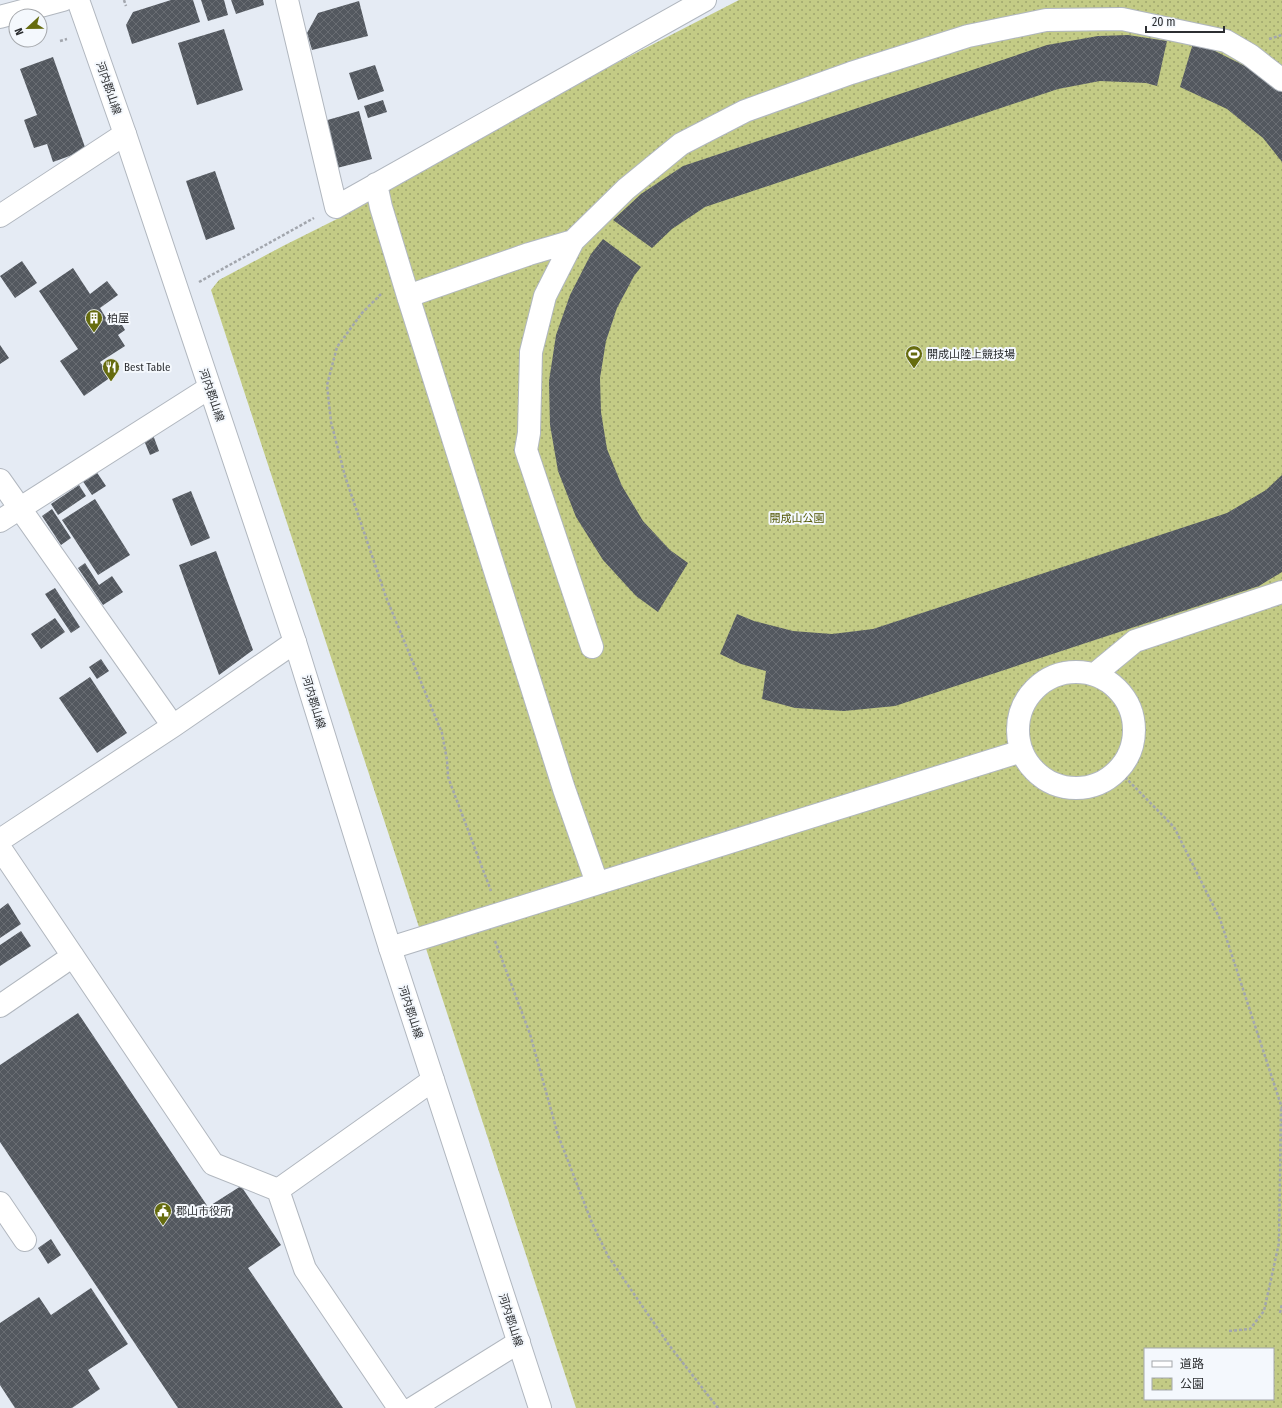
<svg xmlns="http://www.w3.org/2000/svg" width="1282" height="1408" font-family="'Fira Sans Condensed','Noto Sans JP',sans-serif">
	<defs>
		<pattern id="park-dots" width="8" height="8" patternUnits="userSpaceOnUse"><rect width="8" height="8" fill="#c3cb85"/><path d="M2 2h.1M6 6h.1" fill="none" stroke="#9fa56d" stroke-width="1.8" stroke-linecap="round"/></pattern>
		<pattern id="building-cross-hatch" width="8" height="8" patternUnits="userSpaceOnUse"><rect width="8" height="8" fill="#53585f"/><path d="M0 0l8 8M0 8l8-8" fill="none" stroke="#696d73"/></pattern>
	</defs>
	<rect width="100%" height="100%" fill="#e5ebf4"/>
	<!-- park -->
	<path fill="url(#park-dots)" fill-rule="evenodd" d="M 739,0 L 1282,0 L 1282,1408 L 576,1408 L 211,290 L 219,280 L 283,246 L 345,215 L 529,108 ZM 1145,1349 L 1273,1349 L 1273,1399 L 1145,1399 Z"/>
	<!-- building -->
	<path fill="url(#building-cross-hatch)" d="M 171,0 L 193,0 L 200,22 L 132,44 L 126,25 L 133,12 Z
		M 201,0 L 224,0 L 228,15 L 208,21 Z
		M 231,0 L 263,0 L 264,5 L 236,14 Z
		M 359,1 L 368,36 L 312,50 L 307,33 L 318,13 Z
		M 224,29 L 243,90 L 197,105 L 178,43 Z
		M 1128,35 L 1167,41 L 1157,86 L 1146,83 L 1100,81 L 1058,89 L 705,207 L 672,229 L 652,248 L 613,220 L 641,194 L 683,166 L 1047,45 L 1098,36 Z
		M 1193,43 L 1207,47 L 1257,72 L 1282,92 L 1282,162 L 1263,138 L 1227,109 L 1180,87 Z
		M 53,57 L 86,150 L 53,162 L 47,144 L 34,148 L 24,120 L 37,115 L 20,69 Z
		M 375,65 L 384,91 L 358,100 L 349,73 Z
		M 383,100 L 387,112 L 368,118 L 364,106 Z
		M 359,111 L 372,159 L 337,168 L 324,121 Z
		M 215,171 L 235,229 L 206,240 L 186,181 Z
		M 603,239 L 641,267 L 634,276 L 617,308 L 606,341 L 600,378 L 601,412 L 607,449 L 622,486 L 643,521 L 670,550 L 688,563 L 658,612 L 636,596 L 603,560 L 576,517 L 558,471 L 550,425 L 549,381 L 556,335 L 570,295 L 591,254 Z
		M 22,261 L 37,283 L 15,298 L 0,276 Z
		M 73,268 L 90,294 L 107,281 L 118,295 L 100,308 L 106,318 L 115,313 L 125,330 L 118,335 L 125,346 L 100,362 L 111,377 L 84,396 L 60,361 L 78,349 L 39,291 Z
		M 0,345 L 9,358 L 0,364 Z
		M 153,435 L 159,451 L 150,455 L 143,438 Z
		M 96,471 L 106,486 L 92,495 L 82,480 Z
		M 1282,475 L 1282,572 L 1259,586 L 895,706 L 844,711 L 795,708 L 762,699 L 766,671 L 741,664 L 720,654 L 737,614 L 754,621 L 793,631 L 832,634 L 873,629 L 1227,513 L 1266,490 Z
		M 79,485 L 86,496 L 58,515 L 51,504 Z
		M 191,491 L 210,538 L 191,546 L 172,499 Z
		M 95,499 L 130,555 L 98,575 L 62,520 Z
		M 52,509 L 71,538 L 61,545 L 42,516 Z
		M 216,551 L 253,650 L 219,675 L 179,565 Z
		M 85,563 L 99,585 L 112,576 L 123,592 L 103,605 L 78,568 Z
		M 55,588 L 80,627 L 71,633 L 45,594 Z
		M 55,618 L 65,632 L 41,649 L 31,634 Z
		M 101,659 L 109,671 L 97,679 L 89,667 Z
		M 90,677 L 127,733 L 97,753 L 59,698 Z
		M 8,903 L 21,924 L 0,938 L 0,909 Z
		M 21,931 L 31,946 L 0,966 L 0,945 Z
		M 78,1013 L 208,1207 L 241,1186 L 281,1245 L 248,1268 L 343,1408 L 178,1408 L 0,1142 L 0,1065 Z
		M 51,1239 L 61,1255 L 48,1264 L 38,1248 Z
		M 91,1288 L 128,1344 L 88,1370 L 100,1389 L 72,1408 L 15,1408 L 0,1385 L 0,1323 L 39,1297 L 51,1315 Z"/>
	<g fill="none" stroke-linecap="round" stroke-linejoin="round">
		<!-- minor casing -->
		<g stroke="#b1b7bf" stroke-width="24">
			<path id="minor" d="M 287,0 L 336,207 L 705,0
				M 0,17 L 63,0
				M 376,184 L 381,207 L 408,296 L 564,789 L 597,883
				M 0,216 L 125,134
				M 408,296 L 529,254 L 573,241
				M 0,480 L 173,726
				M 0,521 L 209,388
				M 592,647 L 526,450 L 529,433 L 531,352 L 545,296 L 573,241 L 626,189 L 681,144 L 745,111 L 851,73 L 968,36 L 1046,20 L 1122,19 L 1226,41 L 1250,55 L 1282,80
				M1018 730a58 58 0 1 1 116 0a58 58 0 1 1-116 0Z
				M 1095,674 L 1135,641 L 1282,592
				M 0,840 L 173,726 L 295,642
				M 0,848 L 213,1164 L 278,1190 L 305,1269 L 399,1408
				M 390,948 L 1022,751
				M 0,1006 L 73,956
				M 278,1190 L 433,1080
				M 0,1203 L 25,1240
				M 413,1408 L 519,1342"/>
		</g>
		<!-- major casing -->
		<g stroke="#b1b7bf" stroke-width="24">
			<path id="major" d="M 78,0 L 125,134 L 295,642 L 390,948 L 540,1408"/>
		</g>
		<!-- path -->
		<path stroke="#a2a6ad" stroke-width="2.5" stroke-dasharray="3 2" stroke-linecap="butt" d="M 124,0 L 126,6
			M 1269,39 L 1282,35
			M 60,41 L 67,39
			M 199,282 L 314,218
			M 381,294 L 362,313 L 337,347 L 327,385 L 331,422 L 345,476 L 386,597 L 442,733 L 447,760 L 448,777 L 491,891
			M 1118,770 L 1174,827 L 1220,919 L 1282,1108
			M 495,941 L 530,1034 L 558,1135 L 592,1223 L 608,1256 L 669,1345 L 718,1408
			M 1280,1313 L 1282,1304
			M 1229,1331 L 1250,1329 L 1264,1311 L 1279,1243 L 1281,1108"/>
		<!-- minor -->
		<use href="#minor" stroke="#fff" stroke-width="22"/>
		<!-- major -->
		<use href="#major" stroke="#fff" stroke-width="22"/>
	</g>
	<!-- icons -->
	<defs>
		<g id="building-pin" transform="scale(0.9)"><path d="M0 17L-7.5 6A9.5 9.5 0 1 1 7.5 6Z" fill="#666c0f" stroke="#f4f8fd"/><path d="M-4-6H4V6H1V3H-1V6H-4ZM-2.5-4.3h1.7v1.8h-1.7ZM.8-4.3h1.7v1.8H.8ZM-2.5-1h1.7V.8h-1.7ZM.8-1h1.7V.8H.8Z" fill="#fff"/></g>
		<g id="stadium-pin" transform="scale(0.9)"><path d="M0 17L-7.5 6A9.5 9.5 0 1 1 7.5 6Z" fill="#666c0f" stroke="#f4f8fd"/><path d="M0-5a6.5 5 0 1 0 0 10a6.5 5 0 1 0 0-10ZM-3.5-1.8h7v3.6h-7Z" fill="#fff"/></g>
		<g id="restaurant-pin" transform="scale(0.9)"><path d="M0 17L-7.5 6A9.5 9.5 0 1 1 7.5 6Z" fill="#666c0f" stroke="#f4f8fd"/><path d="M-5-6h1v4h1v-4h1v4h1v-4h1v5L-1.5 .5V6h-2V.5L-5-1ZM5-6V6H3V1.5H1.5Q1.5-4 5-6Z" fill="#fff"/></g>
		<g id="civic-pin" transform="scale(0.9)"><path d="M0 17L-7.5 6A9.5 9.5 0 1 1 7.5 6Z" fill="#666c0f" stroke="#f4f8fd"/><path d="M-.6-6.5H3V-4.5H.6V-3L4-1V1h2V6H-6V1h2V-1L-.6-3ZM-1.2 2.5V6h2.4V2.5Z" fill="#fff"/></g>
	</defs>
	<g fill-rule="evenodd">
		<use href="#building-pin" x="94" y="318"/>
		<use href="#stadium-pin" x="914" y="354"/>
		<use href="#restaurant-pin" x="111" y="367"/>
		<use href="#civic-pin" x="163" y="1211"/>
	</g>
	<g text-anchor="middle" stroke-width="4" stroke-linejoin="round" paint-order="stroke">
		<!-- street labels -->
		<g font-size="11" fill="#2c2e31" stroke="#f4f8fd">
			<text transform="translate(109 88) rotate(71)" y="4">河内郡山線</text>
			<text transform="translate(212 395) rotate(71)" y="4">河内郡山線</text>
			<text transform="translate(314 702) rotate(73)" y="4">河内郡山線</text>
			<text transform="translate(411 1012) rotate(72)" y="4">河内郡山線</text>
			<text transform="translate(511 1320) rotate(72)" y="4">河内郡山線</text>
		</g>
		<!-- poi labels -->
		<g font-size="11" fill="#2c2e31" stroke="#f4f8fd" text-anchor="start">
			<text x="107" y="322">柏屋</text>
			<text x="927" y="358">開成山陸上競技場</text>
			<text x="124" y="371">Best Table</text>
			<text x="176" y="1215">郡山市役所</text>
		</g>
		<!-- park labels -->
		<g font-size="11" fill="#535806" stroke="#f4f8fd">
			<text x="797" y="522">開成山公園</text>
		</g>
	</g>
	<!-- legend -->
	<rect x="1144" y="1348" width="130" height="52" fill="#f4f8fd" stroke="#a4a7ab"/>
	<rect x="1152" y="1361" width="20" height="6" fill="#ffffff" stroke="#a4a7ab"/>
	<text x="1180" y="1368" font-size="12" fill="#2c2e31">道路</text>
	<rect x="1152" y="1378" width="20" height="12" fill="url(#park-dots)" stroke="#a4a7ab"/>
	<text x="1180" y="1388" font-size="12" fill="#2c2e31">公園</text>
	<!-- north arrow -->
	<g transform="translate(28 28) rotate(248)"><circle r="19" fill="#f4f8fd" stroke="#a4a7ab"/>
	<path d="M0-3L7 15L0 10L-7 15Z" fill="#666c0f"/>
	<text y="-6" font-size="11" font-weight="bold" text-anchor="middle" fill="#2c2e31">N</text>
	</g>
	<!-- scale -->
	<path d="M1146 26v6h78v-6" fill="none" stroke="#2c2e31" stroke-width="2"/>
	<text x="1152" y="26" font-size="12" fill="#2c2e31" stroke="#f4f8fd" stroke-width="3" paint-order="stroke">20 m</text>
</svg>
